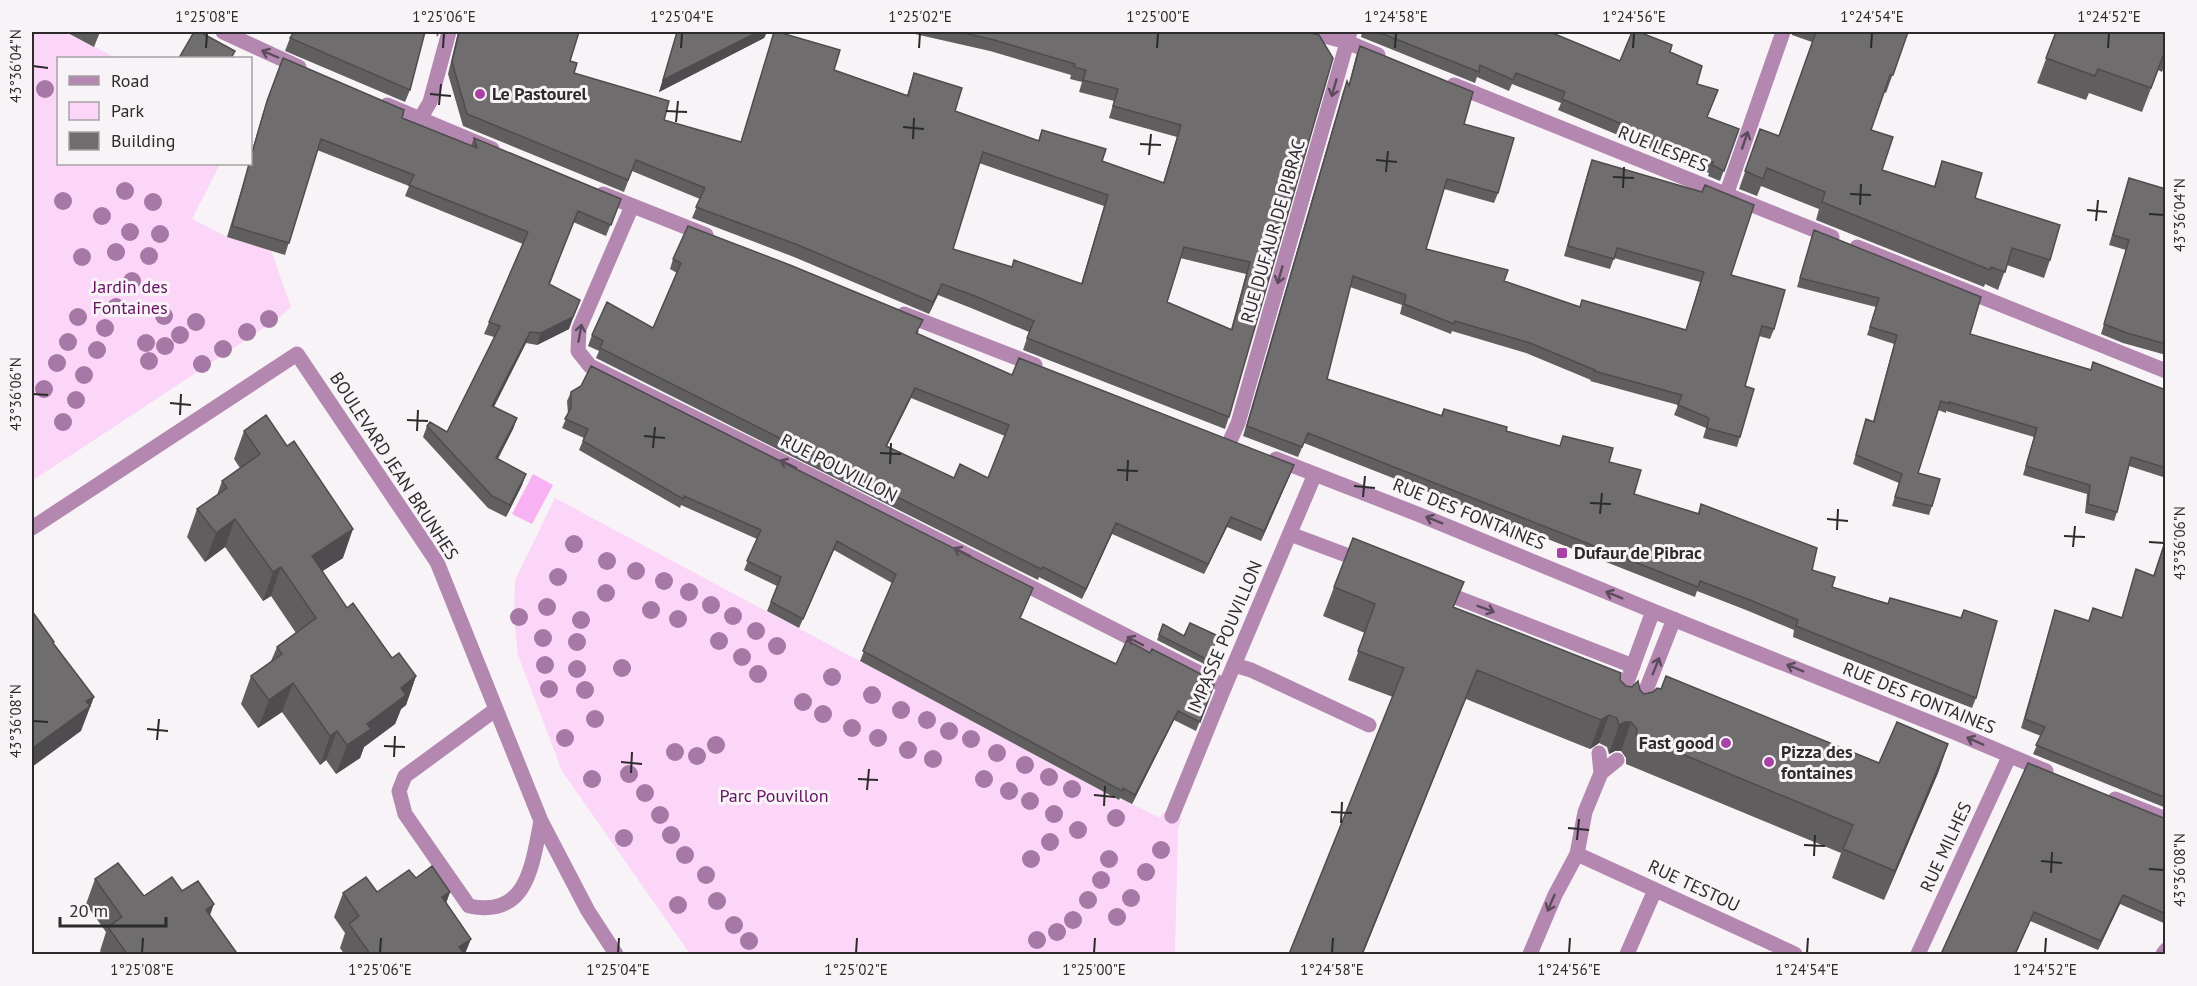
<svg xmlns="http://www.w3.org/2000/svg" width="2197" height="986" font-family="'PT Sans',sans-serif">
	<rect width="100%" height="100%" fill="#f7f3f6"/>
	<!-- green -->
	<path fill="#fcd6f9" d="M 32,32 L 67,32 L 116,58 L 58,58 L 58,164 L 220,164 L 192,219 L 227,237 L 271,250 L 291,307 L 276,320 L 32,481 Z
		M 555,498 L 1121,801 L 1124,800 L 1160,818 L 1163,812 L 1182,819 L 1178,828 L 1175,954 L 690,954 L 562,771 L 518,655 L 514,617 L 515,580 Z"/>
	<!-- water -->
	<path fill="#f8b1f3" d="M 533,474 L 553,485 L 532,524 L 512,514 Z"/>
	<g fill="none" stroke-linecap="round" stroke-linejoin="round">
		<!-- service -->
		<path stroke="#b487b1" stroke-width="15" d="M 32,528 L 297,354 L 437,562 L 541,821 L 588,911 L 616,954
			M 1290,534 L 1365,562
			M 1440,591 L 1633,666
			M 1234,665 L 1251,670 L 1369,725
			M 495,710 L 405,776 L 399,791 L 405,814 L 469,906 C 528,918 532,865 541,821
			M 1172,816 L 1225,686
			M 1627,954 L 1655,890"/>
		<!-- minor -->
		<path stroke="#b487b1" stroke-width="15" d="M 223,32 L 299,67
			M 1310,32 L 1347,42 L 1378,55
			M 1454,85 L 1832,237
			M 387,105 L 492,149
			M 420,119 L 430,102 L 449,32
			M 603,194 L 706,235
			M 1726,195 L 1783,32
			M 632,206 L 579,329 L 578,351 L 590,366 L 812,476 L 1225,686 L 1315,474
			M 1857,247 L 2166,371
			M 904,314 L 1035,365
			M 1230,441 L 1238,423 L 1350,32
			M 1276,459 L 1420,515 L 1653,611 L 1954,732 L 2046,771
			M 1619,704 L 1653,611
			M 1637,713 L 1674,619
			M 1601,773 L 1617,760
			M 2115,799 L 2166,819
			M 1577,854 L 1795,954
			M 1530,954 L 1555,895 L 1577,854 L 1585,812 L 1601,773 L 1599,753
			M 1918,954 L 2009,757
			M 2163,954 L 2166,950"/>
	</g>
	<!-- trees -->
	<g fill="#a678a5">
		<circle cx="45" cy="89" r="9"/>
		<circle cx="125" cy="191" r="9"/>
		<circle cx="63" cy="201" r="9"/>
		<circle cx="153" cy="202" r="9"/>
		<circle cx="102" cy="216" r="9"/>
		<circle cx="130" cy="232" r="9"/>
		<circle cx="160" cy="234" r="9"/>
		<circle cx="116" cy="252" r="9"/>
		<circle cx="149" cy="256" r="9"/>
		<circle cx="82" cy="257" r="9"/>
		<circle cx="132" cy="281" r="9"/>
		<circle cx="116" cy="307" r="9"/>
		<circle cx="164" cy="316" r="9"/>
		<circle cx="78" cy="317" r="9"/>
		<circle cx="269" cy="319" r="9"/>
		<circle cx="196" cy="322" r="9"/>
		<circle cx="105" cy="328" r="9"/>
		<circle cx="247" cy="332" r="9"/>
		<circle cx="180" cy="335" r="9"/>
		<circle cx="68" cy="342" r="9"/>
		<circle cx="146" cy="343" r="9"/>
		<circle cx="165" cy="346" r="9"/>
		<circle cx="223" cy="349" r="9"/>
		<circle cx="97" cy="350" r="9"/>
		<circle cx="149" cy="361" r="9"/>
		<circle cx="57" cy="363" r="9"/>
		<circle cx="202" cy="364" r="9"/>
		<circle cx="84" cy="375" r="9"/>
		<circle cx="44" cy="389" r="9"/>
		<circle cx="76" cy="400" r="9"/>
		<circle cx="63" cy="422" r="9"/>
		<circle cx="574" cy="544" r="9"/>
		<circle cx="607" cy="561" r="9"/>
		<circle cx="636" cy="571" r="9"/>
		<circle cx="558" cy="577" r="9"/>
		<circle cx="664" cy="581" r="9"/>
		<circle cx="689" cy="592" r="9"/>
		<circle cx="606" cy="593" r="9"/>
		<circle cx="711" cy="605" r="9"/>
		<circle cx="547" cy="607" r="9"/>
		<circle cx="651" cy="610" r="9"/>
		<circle cx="733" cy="616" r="9"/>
		<circle cx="519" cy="617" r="9"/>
		<circle cx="678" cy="619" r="9"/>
		<circle cx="581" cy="620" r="9"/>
		<circle cx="756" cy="631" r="9"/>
		<circle cx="543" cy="638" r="9"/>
		<circle cx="719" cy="641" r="9"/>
		<circle cx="577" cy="642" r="9"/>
		<circle cx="777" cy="646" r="9"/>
		<circle cx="742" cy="657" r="9"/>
		<circle cx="545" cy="665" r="9"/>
		<circle cx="622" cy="668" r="9"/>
		<circle cx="577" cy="669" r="9"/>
		<circle cx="758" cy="674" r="9"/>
		<circle cx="832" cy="677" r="9"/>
		<circle cx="549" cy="689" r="9"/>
		<circle cx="585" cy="690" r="9"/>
		<circle cx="872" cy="695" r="9"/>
		<circle cx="803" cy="702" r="9"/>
		<circle cx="901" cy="710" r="9"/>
		<circle cx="823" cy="714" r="9"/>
		<circle cx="595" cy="719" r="9"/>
		<circle cx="927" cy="720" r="9"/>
		<circle cx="852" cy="728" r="9"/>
		<circle cx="949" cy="731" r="9"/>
		<circle cx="565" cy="738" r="9"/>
		<circle cx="878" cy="738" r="9"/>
		<circle cx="971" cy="739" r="9"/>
		<circle cx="716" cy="745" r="9"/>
		<circle cx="908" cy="750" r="9"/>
		<circle cx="675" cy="752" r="9"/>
		<circle cx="997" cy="753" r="9"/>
		<circle cx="697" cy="756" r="9"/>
		<circle cx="933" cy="759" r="9"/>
		<circle cx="1025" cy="765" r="9"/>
		<circle cx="629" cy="774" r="9"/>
		<circle cx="1049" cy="777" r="9"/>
		<circle cx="592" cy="779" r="9"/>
		<circle cx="984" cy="779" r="9"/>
		<circle cx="1072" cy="789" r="9"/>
		<circle cx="1009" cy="791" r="9"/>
		<circle cx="645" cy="793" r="9"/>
		<circle cx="1030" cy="801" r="9"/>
		<circle cx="1054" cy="814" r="9"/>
		<circle cx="660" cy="815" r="9"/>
		<circle cx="1116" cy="818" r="9"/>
		<circle cx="1078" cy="830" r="9"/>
		<circle cx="671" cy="835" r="9"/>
		<circle cx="624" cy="838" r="9"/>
		<circle cx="1050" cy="842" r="9"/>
		<circle cx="1161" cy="850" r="9"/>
		<circle cx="685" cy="855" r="9"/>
		<circle cx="1031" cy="859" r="9"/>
		<circle cx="1109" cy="859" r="9"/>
		<circle cx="1146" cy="872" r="9"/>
		<circle cx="706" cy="875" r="9"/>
		<circle cx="1101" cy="880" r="9"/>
		<circle cx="1131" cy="898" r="9"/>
		<circle cx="1088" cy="900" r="9"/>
		<circle cx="717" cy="901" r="9"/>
		<circle cx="678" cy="905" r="9"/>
		<circle cx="1117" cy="917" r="9"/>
		<circle cx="1073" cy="920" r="9"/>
		<circle cx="734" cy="925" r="9"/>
		<circle cx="1057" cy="932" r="9"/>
		<circle cx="1037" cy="940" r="9"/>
		<circle cx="749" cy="941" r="9"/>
	</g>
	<!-- wall -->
	<path fill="#605e5f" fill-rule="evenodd" d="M 66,32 L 100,32 L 94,47 Z
		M 436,32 L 440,32 L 437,37 Z
		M 458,32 L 579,32 L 570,61 L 574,73 L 664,120 L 741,142 L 774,32 L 834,70 L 907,95 L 914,73 L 955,111 L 1038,141 L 1042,130 L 1102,161 L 1163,183 L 1177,137 L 1109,118 L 1114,101 L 1079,92 L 1082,82 L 1070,79 L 1071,75 L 990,51 L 906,32 L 1307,32 L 1229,417 L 1225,429 L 1023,350 L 1029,332 L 971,308 L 938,295 L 929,314 L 794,257 L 692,218 L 700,199 L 632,171 L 624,192 L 463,126 L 448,74 ZM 979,163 L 1104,206 L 1081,284 L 1012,267 L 953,249 ZM 1180,258 L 1246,274 L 1231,329 L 1167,302 Z
		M 677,32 L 767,32 L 764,38 L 659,92 Z
		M 1362,32 L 1550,32 L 1620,61 L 1670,52 L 1697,84 L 1707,118 L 1739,129 L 1720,181 L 1708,176 L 1709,173 L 1558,110 L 1561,103 L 1512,84 L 1509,91 L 1477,77 L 1475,83 L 1361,37 Z
		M 1792,32 L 1908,32 L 1886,93 L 1884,92 L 1871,130 L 1882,170 L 1934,186 L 1942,161 L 1975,198 L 2050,260 L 2044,278 L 2007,265 L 1998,290 L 1985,284 L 1984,287 L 1816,220 L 1819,209 L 1761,186 L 1757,196 L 1739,189 L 1760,129 L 1779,136 L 1812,42 L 1792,35 Z
		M 2056,32 L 2166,32 L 2166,62 L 2162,72 L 2158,70 L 2142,112 L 2089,93 L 2086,100 L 2037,83 Z
		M 290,38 L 410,90 L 405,102 L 285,51 Z
		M 1360,46 L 1464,124 L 1498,193 L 1494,203 L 1444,189 L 1426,249 L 1504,281 L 1580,307 L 1582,300 L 1686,330 L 1700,282 L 1614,258 L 1610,269 L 1564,256 L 1588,171 L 1592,160 L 1731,275 L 1774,329 L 1770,339 L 1759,336 L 1745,386 L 1740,437 L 1737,447 L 1703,438 L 1706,428 L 1674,415 L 1678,405 L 1590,381 L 1591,380 L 1526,353 L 1452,331 L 1451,334 L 1400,314 L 1402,305 L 1350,287 L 1327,379 L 1441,415 L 1444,409 L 1506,431 L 1560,446 L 1563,436 L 1609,462 L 1634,494 L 1698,513 L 1701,504 L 1812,570 L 1832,587 L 1888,603 L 1961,618 L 1964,610 L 1976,698 L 1972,708 L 1793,637 L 1794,630 L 1746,610 L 1697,591 L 1695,597 L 1304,443 L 1298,457 L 1243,436 L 1343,92 L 1347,81 L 1349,84 L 1356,56 Z
		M 283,58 L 402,118 L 471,146 L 474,138 L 621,199 L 606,236 L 573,222 L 550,284 L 569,329 L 537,345 L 526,343 L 494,407 L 517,418 L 513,429 L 498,459 L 526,474 L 522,485 L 506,517 L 488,508 L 423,437 L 427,426 L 447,432 L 494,337 L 484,334 L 523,244 L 405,196 L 409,186 L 317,150 L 285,255 L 227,237 L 249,164 L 250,164 L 250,157 L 263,113 Z
		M 2129,178 L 2166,189 L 2166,355 L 2123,343 L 2101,334 L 2126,250 L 2109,245 Z
		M 1814,230 L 1970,334 L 2090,369 L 2166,390 L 2166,478 L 2129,466 L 2117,512 L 2114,521 L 2085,513 L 2087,494 L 2023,475 L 2034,437 L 1946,411 L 1946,413 L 1938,410 L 1918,473 L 1932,506 L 1929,515 L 1892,506 L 1899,483 L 1853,464 L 1866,419 L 1873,421 L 1894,344 L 1867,335 L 1876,307 L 1797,287 Z
		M 673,259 L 919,331 L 917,334 L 1012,375 L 1290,475 L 1261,541 L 1227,527 L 1204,574 L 1112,534 L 1082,599 L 1039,577 L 1038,580 L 596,358 L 599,351 L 588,346 L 592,335 L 653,328 L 677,273 L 670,269 ZM 911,398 L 1005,436 L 988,478 L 954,478 L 887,446 Z
		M 571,392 L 1033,588 L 1020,618 L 1116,664 L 1150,653 L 1214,685 L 1196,731 L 1174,720 L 1132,804 L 1120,798 L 1119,800 L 860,661 L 892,583 L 834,550 L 799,628 L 767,611 L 777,586 L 744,570 L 757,539 L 681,505 L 680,508 L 579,450 L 584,438 L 562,428 L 568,414 L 567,401 Z
		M 244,431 L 343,558 L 322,571 L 347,608 L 392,658 L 416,676 L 406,705 L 401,709 L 395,724 L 364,747 L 360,758 L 336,774 L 326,760 L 320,765 L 282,712 L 258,728 L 241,704 L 251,676 L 271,661 L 277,647 L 296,633 L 271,596 L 263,601 L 225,547 L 205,562 L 187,537 L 197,509 L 217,495 L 222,481 L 240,468 L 234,459 Z
		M 2166,538 L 2166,808 L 2033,754 L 2041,736 L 2021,728 L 2055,610 L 2088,621 L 2093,608 L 2122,617 L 2136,569 L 2153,576 Z
		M 1464,582 L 1454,607 L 1620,680 L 1626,686 L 1640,690 L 1644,694 L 1879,763 L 1948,744 L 1938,773 L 1884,900 L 1832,878 L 1841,853 L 1626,764 L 1626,758 L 1621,751 L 1615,751 L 1609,754 L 1607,747 L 1599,743 L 1590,749 L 1466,699 L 1393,697 L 1348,680 L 1365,633 L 1323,616 L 1334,587 Z
		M 1163,624 L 1184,636 L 1216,641 L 1206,665 L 1157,640 Z
		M 2166,819 L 2166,924 L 2120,904 L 2098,950 L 2030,921 L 2016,954 L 1941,954 Z
		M 416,878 L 450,892 L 446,903 L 465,954 L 344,954 L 340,948 L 345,933 L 334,917 L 343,893 L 377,892 Z
		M 95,879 L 144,896 L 182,891 L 210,915 L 236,952 L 235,954 L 102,954 L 100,951 L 106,932 L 86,904 Z"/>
	<!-- shaded-wall -->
	<path fill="#4e4c4e" d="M 758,32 L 767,32 L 764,38 L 659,92 L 663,80 Z
		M 942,284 L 938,295 L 929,314 L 933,302 Z
		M 580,300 L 569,329 L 537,345 L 541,333 Z
		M 530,332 L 526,343 L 488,418 L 492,406 Z
		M 915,388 L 911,398 L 882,456 L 886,446 Z
		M 517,418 L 513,429 L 492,469 L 496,458 Z
		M 1294,465 L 1290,475 L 1261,541 L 1264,531 Z
		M 526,474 L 522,485 L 506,517 L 510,505 Z
		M 1231,517 L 1227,527 L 1204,574 L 1208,564 Z
		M 235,519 L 225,547 L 205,562 L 216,533 Z
		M 1116,523 L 1112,534 L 1082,599 L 1086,589 Z
		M 353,529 L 343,558 L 301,585 L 312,556 Z
		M 837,541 L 834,550 L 799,628 L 803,619 Z
		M 281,567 L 271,596 L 263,601 L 273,572 Z
		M 1477,670 L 1466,699 L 1363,954 L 1362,954 Z
		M 416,676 L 406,705 L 401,709 L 395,724 L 364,747 L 360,758 L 336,774 L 347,745 L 401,688 Z
		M 293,683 L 282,712 L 258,728 L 269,700 Z
		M 94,697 L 81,731 L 32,767 L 32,753 L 34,747 L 86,701 Z
		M 1178,711 L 1174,720 L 1132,804 L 1135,795 Z
		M 1609,715 L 1599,743 L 1590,749 L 1601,720 Z
		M 1625,722 L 1631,722 L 1621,751 L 1615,751 L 1609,754 L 1619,725 Z
		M 337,731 L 326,760 L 320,765 L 330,736 Z
		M 1948,744 L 1938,773 L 1884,900 L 1895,871 Z
		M 450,892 L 441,917 L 442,897 Z
		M 2123,895 L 2120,904 L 2098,950 L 2101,941 Z
		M 214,904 L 205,929 L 206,910 Z
		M 471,939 L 465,954 L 457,954 L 459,947 Z"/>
	<!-- building -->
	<path fill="#706d6f" stroke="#4e4c4e" stroke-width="1.5" fill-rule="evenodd" d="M 194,32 L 200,32 L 235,51 L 231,58 L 179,58 Z
		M 294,32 L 425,32 L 410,90 L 290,38 Z
		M 459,32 L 579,32 L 570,61 L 577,63 L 574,73 L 669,101 L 664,120 L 741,142 L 774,32 L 778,32 L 840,50 L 834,70 L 908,96 L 914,73 L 962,88 L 955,111 L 1039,141 L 1042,130 L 1106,149 L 1102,161 L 1164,183 L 1181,125 L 1113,106 L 1118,89 L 1083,80 L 1086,70 L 1074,67 L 1075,64 L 994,40 L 960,32 L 1307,32 L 1319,35 L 1333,58 L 1229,417 L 1027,338 L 1034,321 L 975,296 L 942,284 L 933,302 L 798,245 L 696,207 L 705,188 L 636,160 L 628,180 L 467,114 L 452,62 ZM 983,152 L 1108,195 L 1082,284 L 1014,260 L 1012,267 L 953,249 ZM 1184,247 L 1250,262 L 1232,330 L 1167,302 Z
		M 677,32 L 758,32 L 663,80 Z
		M 1378,32 L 1550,32 L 1620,61 L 1632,32 L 1639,32 L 1672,45 L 1670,52 L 1702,66 L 1697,84 L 1718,90 L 1707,117 L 1739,129 L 1724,171 L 1712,165 L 1713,162 L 1562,99 L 1565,92 L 1516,73 L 1513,80 L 1480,65 L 1479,72 Z
		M 1816,32 L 1908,32 L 1893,75 L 1890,75 L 1871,130 L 1893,137 L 1882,170 L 1935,187 L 1942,161 L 1982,173 L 1975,198 L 2060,225 L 2050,260 L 2012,248 L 2005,272 L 1991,267 L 1990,270 L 1822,202 L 1825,192 L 1767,168 L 1763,179 L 1745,171 L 1760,129 L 1779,136 Z
		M 2056,32 L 2166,32 L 2166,48 L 2151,88 L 2098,69 L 2095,76 L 2046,58 Z
		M 1360,46 L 1473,92 L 1464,124 L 1514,138 L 1498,193 L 1447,179 L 1426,249 L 1508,270 L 1504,281 L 1580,307 L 1582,300 L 1686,330 L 1704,272 L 1617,248 L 1614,259 L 1568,246 L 1592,160 L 1702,192 L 1705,185 L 1754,205 L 1731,275 L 1785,290 L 1774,329 L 1762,326 L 1745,386 L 1754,389 L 1740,437 L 1707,428 L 1709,418 L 1678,405 L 1682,395 L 1594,371 L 1595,370 L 1530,343 L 1455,321 L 1454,324 L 1404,304 L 1406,295 L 1353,276 L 1327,379 L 1442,416 L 1444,409 L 1507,427 L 1506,431 L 1560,446 L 1563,436 L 1613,448 L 1609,462 L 1641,470 L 1634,494 L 1699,514 L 1701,504 L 1817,548 L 1812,570 L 1835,577 L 1832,587 L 1888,604 L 1890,598 L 1961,618 L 1964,610 L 1997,621 L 1976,698 L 1796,626 L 1798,620 L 1750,600 L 1700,581 L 1698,587 L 1308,433 L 1302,447 L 1247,426 L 1347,81 L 1349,86 Z
		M 283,58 L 404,110 L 402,118 L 477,148 L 474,138 L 621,199 L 611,225 L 578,211 L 549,284 L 580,300 L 573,317 L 541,333 L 530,332 L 492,406 L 517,418 L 496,458 L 526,474 L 510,505 L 492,496 L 427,426 L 430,422 L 447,432 L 500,326 L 489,322 L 528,232 L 409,185 L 414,175 L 321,139 L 289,243 L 232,226 L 249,164 L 250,164 L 250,160 L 267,101 Z
		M 2129,178 L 2166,189 L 2166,344 L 2127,333 L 2104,324 L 2129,240 L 2113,235 Z
		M 688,226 L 790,265 L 923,320 L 916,333 L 1012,375 L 1019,358 L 1294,465 L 1264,531 L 1231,517 L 1208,564 L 1116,523 L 1086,589 L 1043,567 L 1041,569 L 600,348 L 603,341 L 592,335 L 607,302 L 653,328 L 681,263 L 673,259 ZM 915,388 L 1009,425 L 988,478 L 960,464 L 954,478 L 886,446 Z
		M 1814,230 L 1981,297 L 1970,334 L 2091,370 L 2093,362 L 2166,390 L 2166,468 L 2131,457 L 2117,512 L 2088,504 L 2090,485 L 2026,466 L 2037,428 L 1949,402 L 1949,404 L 1941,401 L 1918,473 L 1940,479 L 1932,506 L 1895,497 L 1902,474 L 1856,455 L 1866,419 L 1874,422 L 1897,335 L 1870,327 L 1879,298 L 1800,278 Z
		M 591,366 L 1033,588 L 1020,618 L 1116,664 L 1127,640 L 1150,653 L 1152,649 L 1201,674 L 1200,677 L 1214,685 L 1200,722 L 1178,711 L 1135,795 L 1123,788 L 1122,791 L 863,651 L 896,574 L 837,541 L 803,619 L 771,602 L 781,577 L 747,561 L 761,530 L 684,496 L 683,499 L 583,441 L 588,429 L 565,419 L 571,408 L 571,392 L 581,386 Z
		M 266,415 L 287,446 L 294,441 L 353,529 L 312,556 L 347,608 L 353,603 L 392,658 L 399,653 L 416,676 L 401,688 L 406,695 L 367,724 L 371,729 L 347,745 L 337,731 L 330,736 L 293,683 L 269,700 L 251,676 L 282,654 L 277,647 L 316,618 L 281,567 L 273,572 L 235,519 L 216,533 L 197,509 L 227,488 L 222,481 L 260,454 L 244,431 Z
		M 1353,538 L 1464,582 L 1453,607 L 1621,673 L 1620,680 L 1626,686 L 1632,687 L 1638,681 L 1640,690 L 1644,694 L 1653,692 L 1657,688 L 1661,689 L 1666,676 L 1879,763 L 1897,722 L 1948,744 L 1895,871 L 1843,849 L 1853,825 L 1636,735 L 1637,729 L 1631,722 L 1625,722 L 1619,725 L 1617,718 L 1609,715 L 1601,720 L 1477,670 L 1362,954 L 1289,954 L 1404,668 L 1358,651 L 1375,604 L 1334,587 Z
		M 2166,539 L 2166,798 L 2036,745 L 2045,727 L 2025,719 L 2055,610 L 2089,621 L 2093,608 L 2122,618 L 2136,569 L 2154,576 Z
		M 32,611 L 54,642 L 53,643 L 94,697 L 86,701 L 90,706 L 34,747 L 32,745 Z
		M 1190,623 L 1218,636 L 1208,660 L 1159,635 L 1163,624 L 1184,636 Z
		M 2028,763 L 2166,819 L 2166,914 L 2123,895 L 2101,941 L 2034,912 L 2015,954 L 1941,954 Z
		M 118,863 L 144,896 L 172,877 L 182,891 L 198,881 L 214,904 L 206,910 L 236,952 L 231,954 L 127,954 L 108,927 L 122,917 L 95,879 Z
		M 432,866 L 450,892 L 442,897 L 471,939 L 459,947 L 465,954 L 370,954 L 349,924 L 359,916 L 343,893 L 366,877 L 377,892 L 409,870 L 416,878 Z"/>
	<!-- one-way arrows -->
	<defs><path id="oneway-shaft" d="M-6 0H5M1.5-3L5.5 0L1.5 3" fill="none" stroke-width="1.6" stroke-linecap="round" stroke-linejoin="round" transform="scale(1.5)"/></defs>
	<g stroke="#5c4b5b">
		<use href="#oneway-shaft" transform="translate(270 54) rotate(-157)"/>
		<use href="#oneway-shaft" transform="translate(1334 88) rotate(106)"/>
		<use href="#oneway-shaft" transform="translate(1745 140) rotate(-71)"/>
		<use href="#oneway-shaft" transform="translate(1280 275) rotate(106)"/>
		<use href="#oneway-shaft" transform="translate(580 333) rotate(-80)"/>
		<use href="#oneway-shaft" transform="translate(788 464) rotate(-154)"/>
		<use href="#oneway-shaft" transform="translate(1434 520) rotate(-158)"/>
		<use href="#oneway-shaft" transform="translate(962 552) rotate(-153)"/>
		<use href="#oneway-shaft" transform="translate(1614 595) rotate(-158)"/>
		<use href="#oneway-shaft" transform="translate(1486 609) rotate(21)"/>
		<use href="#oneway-shaft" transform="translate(1135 641) rotate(-153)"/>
		<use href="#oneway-shaft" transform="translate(1656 666) rotate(-68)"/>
		<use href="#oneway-shaft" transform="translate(1795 668) rotate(-158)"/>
		<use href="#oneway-shaft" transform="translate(1975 741) rotate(-156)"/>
		<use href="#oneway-shaft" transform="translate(1551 903) rotate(113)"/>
	</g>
	<!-- ticks -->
	<path fill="none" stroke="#2c2b2c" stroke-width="2" d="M 206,48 L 207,33M 443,48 L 444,33M 681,48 L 682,33M 919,48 L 920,33M 1157,48 L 1158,33M 1395,48 L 1396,33M 1633,48 L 1634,33M 1871,48 L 1872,33M 2108,48 L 2109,33M 33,66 L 48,68M 430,94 L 451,96M 439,105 L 441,84M 666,111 L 687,112M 676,122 L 678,101M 903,127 L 924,129M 913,139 L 914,118M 1140,144 L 1161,145M 1149,155 L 1151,134M 1376,160 L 1397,162M 1386,172 L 1388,151M 1613,177 L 1634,178M 1623,188 L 1624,167M 1850,194 L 1871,195M 1860,205 L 1861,184M 2087,210 L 2107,212M 2149,214 L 2164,215M 2096,221 L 2098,200M 33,394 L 48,395M 170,403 L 191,405M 180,415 L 181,394M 407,420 L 428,421M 417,431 L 418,410M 644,436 L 665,438M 653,448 L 655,427M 880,453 L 901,454M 890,464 L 891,443M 1117,470 L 1138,471M 1127,481 L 1128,460M 1354,486 L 1375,488M 1363,497 L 1365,476M 1590,503 L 1611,504M 1600,514 L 1602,493M 1827,519 L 1848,521M 1837,530 L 1838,509M 2064,536 L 2085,537M 2149,542 L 2164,543M 2073,547 L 2075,526M 33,721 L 48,722M 147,729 L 168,731M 157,740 L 159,719M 384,746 L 405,747M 394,757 L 395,736M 621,762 L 642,764M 631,773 L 632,752M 858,779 L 878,780M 867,790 L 869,769M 1094,795 L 1115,797M 1104,806 L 1105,786M 1331,812 L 1352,813M 1341,823 L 1342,802M 1568,828 L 1589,830M 1577,840 L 1579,819M 1804,845 L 1825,846M 1814,856 L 1815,835M 2041,861 L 2062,863M 2149,869 L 2164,870M 2051,873 L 2052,852M 142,953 L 143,938M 380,953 L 381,938M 618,953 L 619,938M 856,953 L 857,938M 1094,953 L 1095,938M 1332,953 L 1333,938M 1569,953 L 1570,938M 1807,953 L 1808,938M 2045,953 L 2046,938"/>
	<!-- markers -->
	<g fill="#a842a5" stroke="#f7f3f6" stroke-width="2">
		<circle cx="480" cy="94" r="6"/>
		<rect x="1556" y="547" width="12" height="12" rx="3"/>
		<circle cx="1726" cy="743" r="6"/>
		<circle cx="1769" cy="762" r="6"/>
	</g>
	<g text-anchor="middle" stroke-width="6" stroke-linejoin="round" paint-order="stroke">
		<!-- poi labels -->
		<g font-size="18" font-weight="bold" fill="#2c2b2c" stroke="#f7f3f6" text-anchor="start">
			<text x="492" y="100">Le Pastourel</text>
			<text x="1574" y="559">Dufaur de Pibrac</text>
			<text x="1714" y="749" text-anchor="end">Fast good</text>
			<text x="1781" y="758">Pizza des<tspan x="1781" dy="21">fontaines</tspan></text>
		</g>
		<!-- street labels -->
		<g font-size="18" fill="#2c2b2c" stroke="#f7f3f6">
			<text transform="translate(1663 149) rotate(22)" y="6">RUE LESPES</text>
			<text transform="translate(1273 231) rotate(-74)" y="6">RUE DUFAUR DE PIBRAC</text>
			<text transform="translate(394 466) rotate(57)" y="6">BOULEVARD JEAN BRUNHES</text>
			<text transform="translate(839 468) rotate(27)" y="6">RUE POUVILLON</text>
			<text transform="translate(1469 514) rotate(22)" y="6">RUE DES FONTAINES</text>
			<text transform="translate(1225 637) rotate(-67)" y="6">IMPASSE POUVILLON</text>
			<text transform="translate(1919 698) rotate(22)" y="6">RUE DES FONTAINES</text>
			<text transform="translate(1946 847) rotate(-65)" y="6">RUE MILHES</text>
			<text transform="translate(1694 886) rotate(25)" y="6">RUE TESTOU</text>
		</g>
		<!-- park labels -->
		<g font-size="18" fill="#641363" stroke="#f7f3f6">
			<text x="130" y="293">Jardin des<tspan x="130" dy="21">Fontaines</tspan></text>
			<text x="774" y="802">Parc Pouvillon</text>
		</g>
	</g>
	<!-- border -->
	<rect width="2197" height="986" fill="none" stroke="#f7f3f6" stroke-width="66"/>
	<!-- legend -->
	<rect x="57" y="57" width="195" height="108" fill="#f7f3f6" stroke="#a6a3a5" stroke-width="1.5"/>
	<rect x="69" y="76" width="30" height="9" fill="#b487b1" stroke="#a6a3a5" stroke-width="1.5"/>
	<text x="111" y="87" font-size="18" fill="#2c2b2c">Road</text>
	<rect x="69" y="102" width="30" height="18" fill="#fcd6f9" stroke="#a6a3a5" stroke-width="1.5"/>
	<text x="111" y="117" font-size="18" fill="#2c2b2c">Park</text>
	<rect x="69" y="132" width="30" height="18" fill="#706d6f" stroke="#a6a3a5" stroke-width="1.5"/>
	<text x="111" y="147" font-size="18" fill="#2c2b2c">Building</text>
	<!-- scale -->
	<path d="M60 917v9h106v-9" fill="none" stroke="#2c2b2c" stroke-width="3"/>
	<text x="69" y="917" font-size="18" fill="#2c2b2c" stroke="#f7f3f6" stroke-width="4.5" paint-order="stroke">20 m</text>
	<rect x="33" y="33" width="2131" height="920" fill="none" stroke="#2c2b2c" stroke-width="2"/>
	<g font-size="15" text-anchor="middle" fill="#2c2b2c">
		<text x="207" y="22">1°25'08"E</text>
		<text x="444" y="22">1°25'06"E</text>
		<text x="682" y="22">1°25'04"E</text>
		<text x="920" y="22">1°25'02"E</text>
		<text x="1158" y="22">1°25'00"E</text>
		<text x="1396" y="22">1°24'58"E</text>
		<text x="1634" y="22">1°24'56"E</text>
		<text x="1872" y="22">1°24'54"E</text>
		<text x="2109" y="22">1°24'52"E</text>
		<text transform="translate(16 66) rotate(-90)" y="5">43°36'04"N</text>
		<text transform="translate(2180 215) rotate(-90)" y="5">43°36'04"N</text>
		<text transform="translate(16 394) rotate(-90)" y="5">43°36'06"N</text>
		<text transform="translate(2180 543) rotate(-90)" y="5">43°36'06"N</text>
		<text transform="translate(16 721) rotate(-90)" y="5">43°36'08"N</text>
		<text transform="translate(2180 870) rotate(-90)" y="5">43°36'08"N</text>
		<text x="142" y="975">1°25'08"E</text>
		<text x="380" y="975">1°25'06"E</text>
		<text x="618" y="975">1°25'04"E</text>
		<text x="856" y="975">1°25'02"E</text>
		<text x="1094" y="975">1°25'00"E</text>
		<text x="1332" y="975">1°24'58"E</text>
		<text x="1569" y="975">1°24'56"E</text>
		<text x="1807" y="975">1°24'54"E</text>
		<text x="2045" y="975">1°24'52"E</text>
	</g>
</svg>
